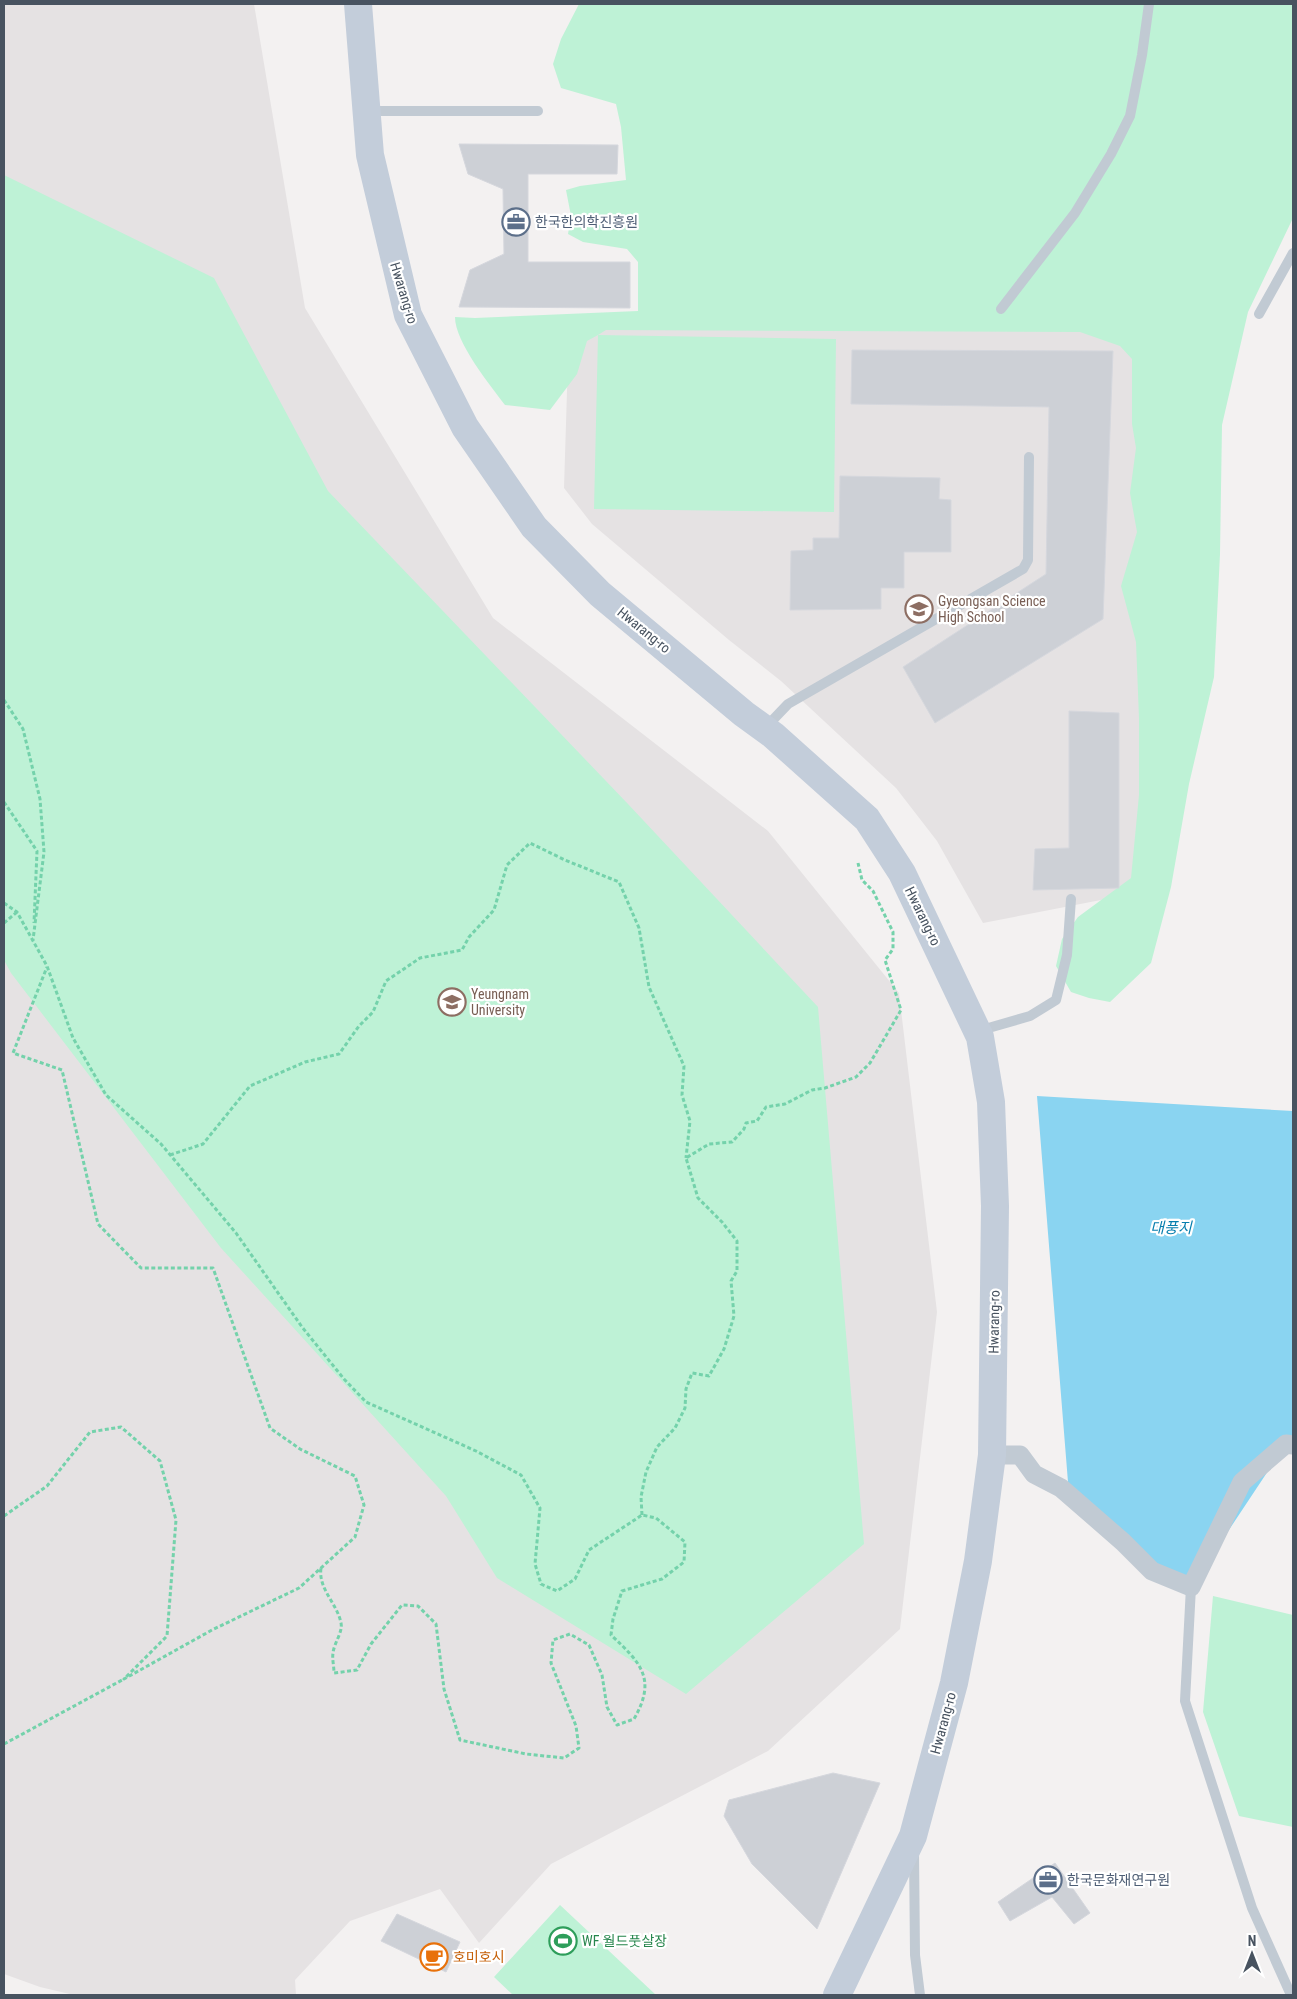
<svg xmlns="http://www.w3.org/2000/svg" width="1297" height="1999" font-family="'Roboto Condensed','Noto Sans KR',sans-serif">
	<rect width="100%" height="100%" fill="#f3f1f1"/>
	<!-- education -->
	<path fill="#e5e2e3" d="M 4,4 L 254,4 L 305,308 L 493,618 L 768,831 L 899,993 L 937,1312 L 900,1629 L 768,1751 L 551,1864 L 479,1943 L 440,1889 L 350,1921 L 295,1980 L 296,1995 L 74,1995 L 40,1987 L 4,1974 Z
		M 593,320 L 1151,326 L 1142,892 L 983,923 L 937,841 L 896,788 L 781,681 L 729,640 L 592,524 L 564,488 L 568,359 Z"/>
	<!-- green -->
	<path fill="#bef2d6" d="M 579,4 L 1293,4 L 1293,218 L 1248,312 L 1222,425 L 1220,554 L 1214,677 L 1189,784 L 1171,887 L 1151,963 L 1110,1002 L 1089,998 L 1071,992 L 1056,966 L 1062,939 L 1078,917 L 1131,878 L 1139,795 L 1139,718 L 1136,642 L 1121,586 L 1137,532 L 1130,493 L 1136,448 L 1132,424 L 1132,359 L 1120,346 L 1080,332 L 606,330 L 598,335 L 836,339 L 834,512 L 594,509 L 598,335 L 587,341 L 577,374 L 550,410 L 505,405 C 490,385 455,342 455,317 L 475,318 L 638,311 L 638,262 L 627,249 L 583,242 L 568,234 L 571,216 L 566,190 L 580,186 L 626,180 L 621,127 L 616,104 L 561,88 L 553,64 L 561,39 Z
		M 4,175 L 214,278 L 328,491 L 628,804 L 818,1007 L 864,1544 L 686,1694 L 497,1578 L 446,1496 L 221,1248 L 11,973 L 4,960 Z
		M 1213,1596 L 1293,1615 L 1293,1827 L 1239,1816 L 1203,1712 Z
		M 560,1905 L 656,1995 L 513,1995 L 494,1977 Z"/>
	<!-- water -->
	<path fill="#8ad4f1" d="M 1037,1096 L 1293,1111 L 1293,1445 L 1286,1444 L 1191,1587 L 1070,1507 Z"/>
	<!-- building -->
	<path fill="#cdd0d6" stroke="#d5d7dd" d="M 459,144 L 618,145 L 617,174 L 528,174 L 528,262 L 630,262 L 630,308 L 459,307 L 470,270 L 504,254 L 503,189 L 468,174 Z
		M 852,350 L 1113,351 L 1103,619 L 935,723 L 903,667 L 1046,574 L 1049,407 L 851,404 Z
		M 840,476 L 940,478 L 939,499 L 951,500 L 951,552 L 904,552 L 904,588 L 881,588 L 881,609 L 790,610 L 791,551 L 813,550 L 813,538 L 839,538 Z
		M 1069,711 L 1119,713 L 1119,888 L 1033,890 L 1035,849 L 1069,848 Z
		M 833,1773 L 880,1783 L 817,1929 L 752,1864 L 724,1816 L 729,1800 Z
		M 1055,1863 L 1090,1913 L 1074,1924 L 1052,1897 L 1010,1921 L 998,1902 Z
		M 397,1914 L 460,1942 L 446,1972 L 381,1941 Z"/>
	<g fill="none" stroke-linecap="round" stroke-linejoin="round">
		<!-- path -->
		<path stroke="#74d2ab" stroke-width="3" stroke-dasharray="4 2.5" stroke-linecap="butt" d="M 4,700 L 23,729 L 40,799 L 44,852 L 33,940
			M 4,802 L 37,851 L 34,923
			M 4,903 L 17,912 L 47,966 L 73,1038 L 106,1095 L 161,1144 L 236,1233 L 302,1327 L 344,1379 L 366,1402 L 476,1451 L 521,1475 L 540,1508 L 535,1564 L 541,1584 L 557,1591 L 575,1579 L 589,1550 L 642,1515 L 656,1518 L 685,1542 L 684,1562 L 662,1579 L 622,1591 L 613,1619 L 611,1635 C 641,1663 657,1679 634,1719 L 617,1725 L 607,1707 L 602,1675 L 589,1645 L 570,1634 L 553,1640 L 551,1663 L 576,1726 L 579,1748 L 564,1758 L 526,1754 L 460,1740 L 444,1689 L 436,1624 L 418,1606 L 402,1605 L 371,1644 L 357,1670 L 334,1673 C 334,1666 332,1659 333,1653 C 334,1643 343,1632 341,1623 C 337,1603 318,1589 321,1568
			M 4,923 L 17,912
			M 170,1155 L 203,1144 L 250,1086 L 305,1062 L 339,1054 L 359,1026 L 373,1012 L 386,981 L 420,958 L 462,950 L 469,937 L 494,910 L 507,865 L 530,843 L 565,860 L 619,882 L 639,928 L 649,987 L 684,1066 L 682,1095 L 690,1121 L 686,1158
			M 642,1515 L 641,1497 L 646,1472 L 657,1447 L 675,1428 L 685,1408 L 686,1389 L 692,1373 L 709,1376 L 724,1349 L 734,1316 L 731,1281 L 737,1271 L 737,1241 L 722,1222 L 698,1198 L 686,1158 L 709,1144 L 732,1142 L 744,1129 L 746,1123 L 757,1121 L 766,1107 L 785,1104 L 812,1090 L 825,1088 L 856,1077 L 870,1063 L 901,1010 L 885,960 L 893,949 L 893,932 L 873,891 L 862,880 L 858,863
			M 4,1516 L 47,1486 L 90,1432 L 121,1427 L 160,1461 L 176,1520 L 167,1636 L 124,1679 L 212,1630 L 299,1588 L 355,1537 L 364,1505 L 355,1476 L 300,1449 L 270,1428 L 213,1268 L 141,1268 L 98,1224 L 62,1070 L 13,1053 L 47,967
			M 4,1744 L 124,1679"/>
		<!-- lane -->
		<path stroke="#c1cad3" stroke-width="10" d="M 368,111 L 538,111
			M 1001,309 L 1075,213 L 1111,154 L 1130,116 L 1142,55 L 1149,4
			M 1259,314 L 1293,253
			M 765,728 L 788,704 L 1023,569 L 1028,560 L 1029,457
			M 978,1031 L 1030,1016 L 1056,1000 L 1067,955 L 1071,899
			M 1191,1587 L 1185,1701 L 1252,1908 L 1291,1995
			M 914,1852 L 915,1955 L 920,1995"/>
		<!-- street -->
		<path stroke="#c1cad3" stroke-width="19" d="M 992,1455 L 1020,1455 L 1034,1474 L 1061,1488 L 1123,1542 L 1152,1571 L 1191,1587 L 1242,1482 L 1286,1444 L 1293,1445"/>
		<!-- secondary -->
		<path stroke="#c3cdda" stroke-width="28" d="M 358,4 L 370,155 L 408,315 L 465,427 L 534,527 L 600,594 L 744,714 L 773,735 L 867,819 L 902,873 L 980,1037 L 991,1102 L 995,1206 L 992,1455 L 978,1561 L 954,1683 L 913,1836 L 837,1995"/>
	</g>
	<!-- icons -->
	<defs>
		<g id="office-ring" transform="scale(1.4375)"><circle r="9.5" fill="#fff" stroke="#5c6f8a" stroke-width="1.5"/><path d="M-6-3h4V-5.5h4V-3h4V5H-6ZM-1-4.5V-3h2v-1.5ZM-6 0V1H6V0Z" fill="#5c6f8a"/></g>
		<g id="school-ring" transform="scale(1.4375)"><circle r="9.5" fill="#fff" stroke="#8d6e63" stroke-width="1.5"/><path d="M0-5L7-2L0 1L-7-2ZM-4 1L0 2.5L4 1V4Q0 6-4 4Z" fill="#8d6e63"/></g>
		<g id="university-ring" transform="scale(1.4375)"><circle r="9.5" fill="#fff" stroke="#8d6e63" stroke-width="1.5"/><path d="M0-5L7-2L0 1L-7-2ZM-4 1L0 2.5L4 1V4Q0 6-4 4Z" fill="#8d6e63"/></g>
		<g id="stadium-ring" transform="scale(1.4375)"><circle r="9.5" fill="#fff" stroke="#2e9e5b" stroke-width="1.5"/><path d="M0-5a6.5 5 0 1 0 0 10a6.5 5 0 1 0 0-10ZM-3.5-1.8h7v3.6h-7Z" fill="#2e9e5b"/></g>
		<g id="cafe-ring" transform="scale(1.4375)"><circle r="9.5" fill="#fff" stroke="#e8710a" stroke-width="1.5"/><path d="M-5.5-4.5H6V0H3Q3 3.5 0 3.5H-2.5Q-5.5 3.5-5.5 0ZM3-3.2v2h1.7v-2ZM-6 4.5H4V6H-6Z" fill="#e8710a"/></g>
	</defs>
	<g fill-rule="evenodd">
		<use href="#office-ring" x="516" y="222"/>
		<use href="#school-ring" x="919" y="609"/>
		<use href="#university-ring" x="452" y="1002"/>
		<use href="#office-ring" x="1048" y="1880"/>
		<use href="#stadium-ring" x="563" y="1941"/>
		<use href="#cafe-ring" x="434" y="1957"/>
	</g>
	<g text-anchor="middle" stroke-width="4.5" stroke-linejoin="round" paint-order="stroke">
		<!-- service labels -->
		<g font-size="14" fill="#4e5e75" stroke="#fff" text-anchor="start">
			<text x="535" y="227">한국한의학진흥원</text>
			<text x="1067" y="1885">한국문화재연구원</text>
		</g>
		<!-- street labels -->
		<g font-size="14" fill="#485360" stroke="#fff">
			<text transform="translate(404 293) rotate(73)" y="5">Hwarang-ro</text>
			<text transform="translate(644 630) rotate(39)" y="5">Hwarang-ro</text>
			<text transform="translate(923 916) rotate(64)" y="5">Hwarang-ro</text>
			<text transform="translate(994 1322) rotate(-89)" y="5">Hwarang-ro</text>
			<text transform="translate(943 1723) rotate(-75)" y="5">Hwarang-ro</text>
		</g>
		<!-- education labels -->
		<g font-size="14" fill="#785e54" stroke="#fff" text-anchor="start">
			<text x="938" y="606">Gyeongsan Science<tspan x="938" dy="16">High School</tspan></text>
			<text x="471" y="999">Yeungnam<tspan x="471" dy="16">University</tspan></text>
		</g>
		<!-- leisure labels -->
		<g font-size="14" fill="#27864d" stroke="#fff" text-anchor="start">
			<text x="582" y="1946">WF 월드풋살장</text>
		</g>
		<!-- food labels -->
		<g font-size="14" fill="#c56008" stroke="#fff" text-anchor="start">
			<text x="453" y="1962">호미호시</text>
		</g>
		<!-- water labels -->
		<g font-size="15" font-style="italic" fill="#067eae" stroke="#fff">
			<text x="1171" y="1233">대풍지</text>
		</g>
	</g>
	<!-- border -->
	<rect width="1297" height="1999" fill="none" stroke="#485360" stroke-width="10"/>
	<!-- north arrow -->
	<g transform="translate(1252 1954)" stroke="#ffffff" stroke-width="4" paint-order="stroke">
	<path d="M0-4L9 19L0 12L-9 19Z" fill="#485360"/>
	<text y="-8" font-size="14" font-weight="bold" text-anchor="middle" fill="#485360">N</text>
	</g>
</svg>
